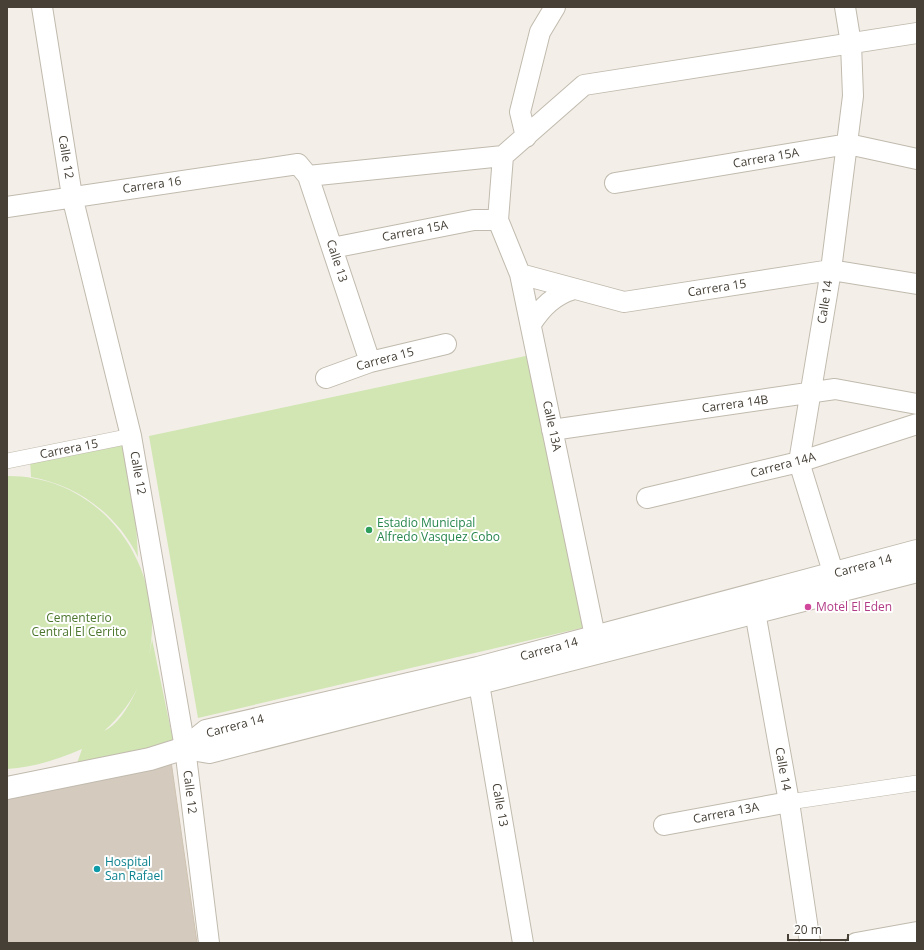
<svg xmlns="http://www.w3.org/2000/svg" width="924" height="950" font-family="'Open Sans',sans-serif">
	<rect width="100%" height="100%" fill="#f3efe8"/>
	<!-- green -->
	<path fill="#d1e6b3" d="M 535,354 L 594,625 L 198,718 L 149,436 Z
		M 131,439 L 138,557 C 117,514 77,485 31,477 L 30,459 Z
		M 7,476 C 138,475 203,645 104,731 C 129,720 149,665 152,639 L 175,750 L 74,772 L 82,749 C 57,760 34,767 7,769 Z"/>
	<!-- building -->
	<path fill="#d4cbbe" stroke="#cfc2b2" d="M 171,761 L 197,943 L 7,943 L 7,795 Z"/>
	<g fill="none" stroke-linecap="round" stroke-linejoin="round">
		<!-- pedestrian casing -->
		<g stroke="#c1baae" stroke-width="16">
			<path id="pedestrian" d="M 7,461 L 131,436
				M 789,802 L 917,783"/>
		</g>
		<!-- minor casing -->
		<g stroke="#c1baae" stroke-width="22">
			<path id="minor" d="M 42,7 L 72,196 L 131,436 L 185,748 L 209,943
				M 526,137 L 520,112 L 540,32 L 555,7
				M 308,176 L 503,156
				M 615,183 L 848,144 L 917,159
				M 7,207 L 298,164 L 308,176 L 370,362
				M 332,248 L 474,220 L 498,220
				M 520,274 L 624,302 L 831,270 L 917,284
				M 531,324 C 542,307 554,295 574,289
				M 326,378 L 370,362 L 446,344
				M 552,430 L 835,389 L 917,404
				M 647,498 L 799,462 L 917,424
				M 838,588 L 799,462 L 831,270 L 853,96 L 851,44 L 845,7
				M 754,596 L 755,612 L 789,802 L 810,943
				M 595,636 L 520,274 L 498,220 L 503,156 L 584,85 L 917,33
				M 478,668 L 479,684 L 523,943
				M 664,825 L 789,802
				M 856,943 L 917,932"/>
		</g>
		<!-- tertiary casing -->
		<g stroke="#c1baae" stroke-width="24">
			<path id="tertiary" d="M 185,748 L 209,752 L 917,571
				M 7,788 L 150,759 L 185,748 L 206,731 L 478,668 L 917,551"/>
		</g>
		<!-- pedestrian -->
		<use href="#pedestrian" stroke="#fff" stroke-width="15"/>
		<!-- minor -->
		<use href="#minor" stroke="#fff" stroke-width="20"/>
		<!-- tertiary -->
		<use href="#tertiary" stroke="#fff" stroke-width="22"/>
	</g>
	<!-- markers -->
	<circle fill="#2e9e5b" stroke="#fff" stroke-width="1.5" cx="369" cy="530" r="4"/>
	<circle fill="#d1479c" stroke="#fff" stroke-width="1.5" cx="808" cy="607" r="4"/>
	<circle fill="#0f9aa8" stroke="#fff" stroke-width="1.5" cx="97" cy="869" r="4"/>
	<g text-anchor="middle" stroke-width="4" stroke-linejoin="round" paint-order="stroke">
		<!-- street labels -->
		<g font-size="12" fill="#464037" stroke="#fff">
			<text transform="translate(66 157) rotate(81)" y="4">Calle 12</text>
			<text transform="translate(766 158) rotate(-10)" y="4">Carrera 15A</text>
			<text transform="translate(152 185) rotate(-8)" y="4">Carrera 16</text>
			<text transform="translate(415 231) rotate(-11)" y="4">Carrera 15A</text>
			<text transform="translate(337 261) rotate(72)" y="4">Calle 13</text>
			<text transform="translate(717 288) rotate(-9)" y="4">Carrera 15</text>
			<text transform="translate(825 302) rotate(-81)" y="4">Calle 14</text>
			<text transform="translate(385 359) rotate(-15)" y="4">Carrera 15</text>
			<text transform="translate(735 404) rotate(-8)" y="4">Carrera 14B</text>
			<text transform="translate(552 426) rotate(78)" y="4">Calle 13A</text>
			<text transform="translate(69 449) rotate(-11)" y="4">Carrera 15</text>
			<text transform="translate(783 465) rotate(-15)" y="4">Carrera 14A</text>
			<text transform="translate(138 473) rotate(80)" y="4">Calle 12</text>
			<text transform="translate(863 566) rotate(-15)" y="4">Carrera 14</text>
			<text transform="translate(549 649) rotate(-15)" y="4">Carrera 14</text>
			<text transform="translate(235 726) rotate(-15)" y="4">Carrera 14</text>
			<text transform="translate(783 769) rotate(80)" y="4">Calle 14</text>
			<text transform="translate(190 792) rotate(83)" y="4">Calle 12</text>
			<text transform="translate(500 805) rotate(80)" y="4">Calle 13</text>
			<text transform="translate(726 813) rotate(-11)" y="4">Carrera 13A</text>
		</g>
		<!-- leisure labels -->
		<g font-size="12" fill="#27864d" stroke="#fff" text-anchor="start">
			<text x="377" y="527">Estadio Municipal<tspan x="377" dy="14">Alfredo Vasquez Cobo</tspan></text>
		</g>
		<!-- hotel labels -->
		<g font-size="12" fill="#b23c85" stroke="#fff" text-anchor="start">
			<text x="816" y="611">Motel El Eden</text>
		</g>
		<!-- park labels -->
		<g font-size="12" fill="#4c762d" stroke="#fff">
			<text x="79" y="622">Cementerio<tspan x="79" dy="14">Central El Cerrito</tspan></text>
		</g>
		<!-- culture labels -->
		<g font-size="12" fill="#0d838f" stroke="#fff" text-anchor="start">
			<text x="105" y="866">Hospital<tspan x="105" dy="14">San Rafael</tspan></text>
		</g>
	</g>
	<!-- border -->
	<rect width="924" height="950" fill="none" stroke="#464037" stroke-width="16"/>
	<!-- scale -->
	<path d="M788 934v6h60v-6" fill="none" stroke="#464037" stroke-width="2"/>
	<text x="794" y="934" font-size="12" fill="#464037" stroke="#ffffff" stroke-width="3" paint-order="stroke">20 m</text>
</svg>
